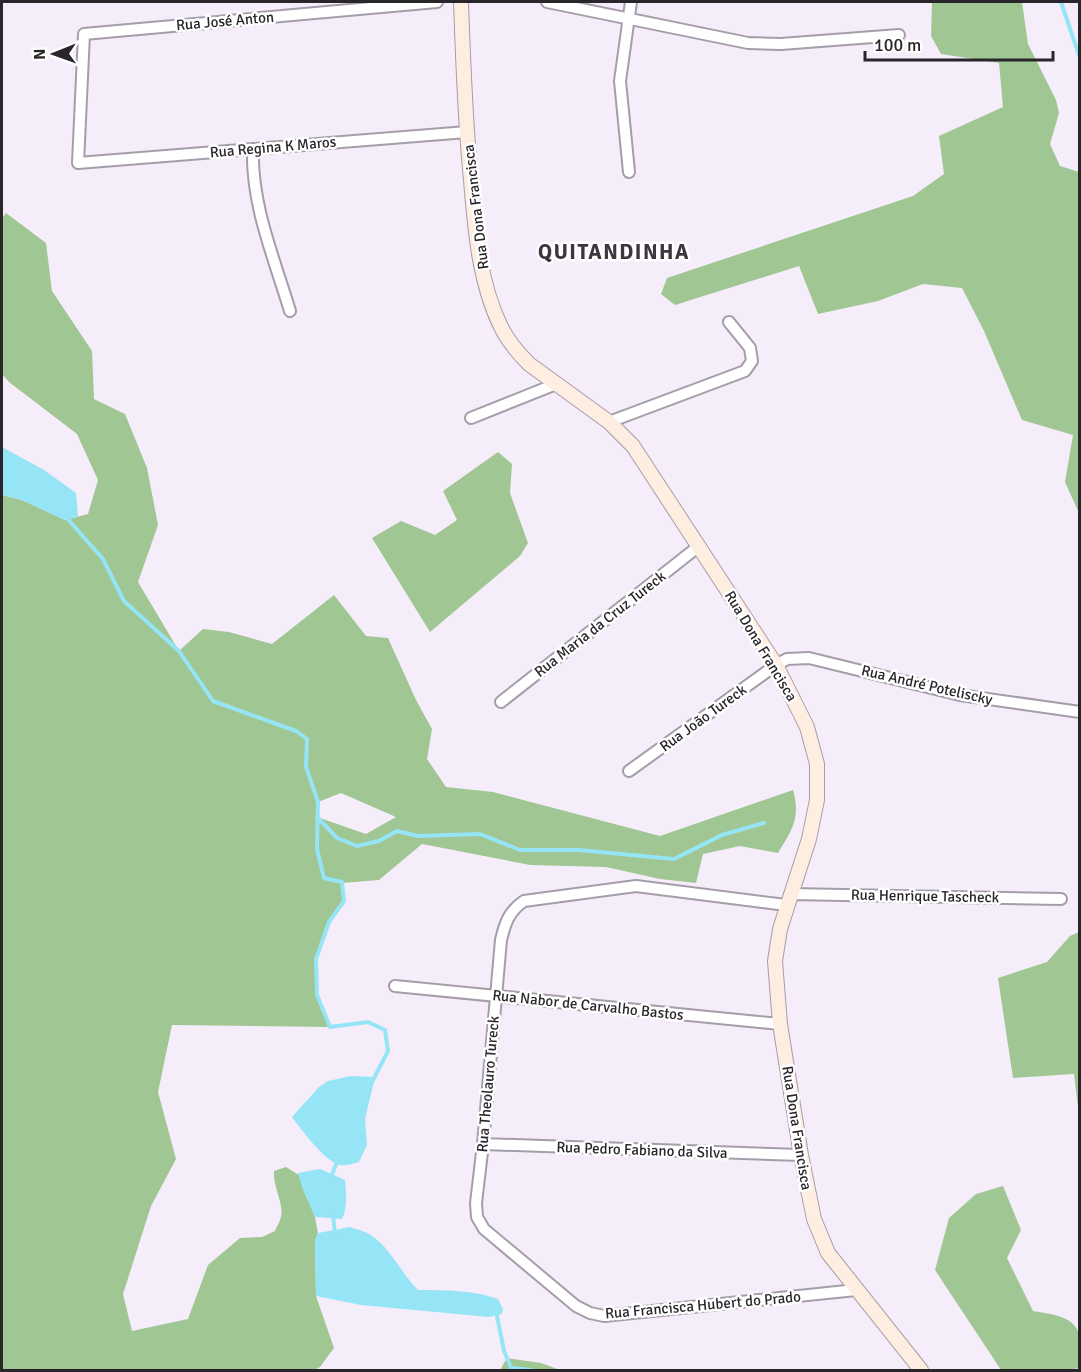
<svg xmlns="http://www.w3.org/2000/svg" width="1081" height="1372" font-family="Signika,sans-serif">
	<rect width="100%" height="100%" fill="#f6edfa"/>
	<!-- forest -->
	<path fill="#a0c693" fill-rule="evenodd" d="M 932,2 L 1022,2 L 1028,44 L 1056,100 L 1059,113 L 1050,144 L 1060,166 L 1079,172 L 1079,513 L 1065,482 L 1073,435 L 1022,420 L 984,331 L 962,288 L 923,284 L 878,301 L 818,314 L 799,266 L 675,305 L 661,294 L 667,278 L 913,196 L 944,174 L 939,136 L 1003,107 L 999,63 L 941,54 L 931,36 Z
		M 6,213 L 46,243 L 52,291 L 92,351 L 94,399 L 125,414 L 147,468 L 158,525 L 138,582 L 179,651 L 203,629 L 229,632 L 272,644 L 334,595 L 366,636 L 388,638 L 416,700 L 432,729 L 427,759 L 446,787 L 493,792 L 660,836 L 793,790 C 801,818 792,830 778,853 L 740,846 L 703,854 L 696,883 L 660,879 L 606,867 L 530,865 L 422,844 L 379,880 L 342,883 L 344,901 L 329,922 L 316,959 L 317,995 L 330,1027 L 172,1025 L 158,1092 L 176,1159 L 151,1206 L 123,1294 L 132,1331 L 188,1319 L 208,1265 L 240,1238 L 262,1237 L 275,1231 C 277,1226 280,1221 281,1217 C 284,1203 273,1188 274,1171 L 286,1167 L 299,1175 L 315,1217 L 318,1233 L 315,1241 L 316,1296 L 334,1348 L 320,1367 L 314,1370 L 2,1370 L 2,495 L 22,500 L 65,520 L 88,514 L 98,480 L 77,434 L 9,382 L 2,374 L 2,218 ZM 341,793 L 396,817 L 366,834 L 317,817 L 318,802 Z
		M 498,452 L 512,464 L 510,493 L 528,543 L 520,556 L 430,632 L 372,538 L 401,521 L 435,535 L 457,520 L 443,491 Z
		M 1079,932 L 1080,1107 L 1078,1107 L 1074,1074 L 1013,1078 L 998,978 L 1047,962 L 1070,936 Z
		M 1003,1186 L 1021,1230 L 1007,1258 L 1033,1311 C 1048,1314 1074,1315 1079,1334 C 1081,1343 1080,1358 1079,1368 L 1069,1370 L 1001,1370 L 935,1270 L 949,1218 L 976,1194 Z
		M 507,1358 L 541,1363 L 560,1370 L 500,1370 Z"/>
	<!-- water -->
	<path fill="#95e5f6" d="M 2,447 L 44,470 L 76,493 L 78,517 L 65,520 L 22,500 L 2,495 Z
		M 351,1076 L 375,1077 L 365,1119 L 367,1145 L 359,1162 C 352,1164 346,1166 340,1165 C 325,1162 301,1129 292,1117 L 319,1087 L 328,1081 Z
		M 320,1169 L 345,1180 C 346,1193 348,1207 342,1219 L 315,1217 L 303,1190 L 298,1173 Z
		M 350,1227 C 357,1230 366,1231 372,1236 C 392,1250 401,1273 418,1290 C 446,1290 472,1290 498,1299 L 503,1309 L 502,1314 L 489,1317 L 361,1305 L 316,1296 L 315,1241 L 318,1233 Z"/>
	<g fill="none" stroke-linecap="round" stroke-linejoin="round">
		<!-- stream -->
		<path stroke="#95e5f6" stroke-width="4" d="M 1061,2 L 1080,58
			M 65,516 L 103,559 L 124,601 L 179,651 L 213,701 L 296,731 L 307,739 L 306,767 L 318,802 L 317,849 L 324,878 L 342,882 L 344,901 L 329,922 L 316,959 L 317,995 L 330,1027 L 368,1022 L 385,1030 L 388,1051 L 372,1082
			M 317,817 L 337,838 L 357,846 L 379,841 L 397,831 L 418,836 L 480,834 L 520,850 L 579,850 L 674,859 L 722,835 L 764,823
			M 331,1177 L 337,1162
			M 333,1215 L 335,1234
			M 496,1311 L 504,1351 L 512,1370
			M 512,1368 L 531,1370"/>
		<!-- street casing -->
		<g stroke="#a59da9" stroke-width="14">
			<path id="street" d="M 437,2 L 84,34 L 78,163 L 467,132
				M 547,2 L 748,43 L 781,44 L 899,35
				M 253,149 C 251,204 274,258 290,311
				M 629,172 L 620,81 L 631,2
				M 471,418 L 556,384
				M 609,422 L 745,371 L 752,361 L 750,348 L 729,322
				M 501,702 L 699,546
				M 629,771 L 776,665 L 787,659 L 809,658 L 960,695 L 1080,712
				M 790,894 L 1061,899
				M 786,905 L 636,886 L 524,901 C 509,911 505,923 501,940 L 483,1144 L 476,1203 L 477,1217 L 484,1229 L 576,1306 L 590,1313 L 604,1316 L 856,1290
				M 395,986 L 780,1024
				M 483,1144 L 801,1155"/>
		</g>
		<!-- secondary casing -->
		<g stroke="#a59da9" stroke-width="16">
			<path id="secondary" d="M 461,2 C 463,61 465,121 471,180 C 475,229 479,282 501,327 C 508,341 518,353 529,364 L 609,422 L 633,446 L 776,665 L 807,727 L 817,764 L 817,800 L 809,839 L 780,929 L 775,961 L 780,1024 L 801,1155 L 814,1219 L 828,1253 L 921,1370"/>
		</g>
		<!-- street -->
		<use href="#street" stroke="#fff" stroke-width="10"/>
		<!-- secondary -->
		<use href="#secondary" stroke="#feeee2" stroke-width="14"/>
	</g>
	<g text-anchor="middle" stroke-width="5" stroke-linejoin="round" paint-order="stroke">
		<!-- street labels -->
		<g font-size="15" fill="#29262b" stroke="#fff">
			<text transform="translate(225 21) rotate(-5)" y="5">Rua José Anton</text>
			<text transform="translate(273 147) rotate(-5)" y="5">Rua Regina K Maros</text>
			<text transform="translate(476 207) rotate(-97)" y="5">Rua Dona Francisca</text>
			<text transform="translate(600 624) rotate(-38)" y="5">Rua Maria da Cruz Tureck</text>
			<text transform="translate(761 646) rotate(59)" y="5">Rua Dona Francisca</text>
			<text transform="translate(927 685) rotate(13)" y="5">Rua André Poteliscky</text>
			<text transform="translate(703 718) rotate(-36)" y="5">Rua João Tureck</text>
			<text transform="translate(925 896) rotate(1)" y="5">Rua Henrique Tascheck</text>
			<text transform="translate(588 1005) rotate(6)" y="5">Rua Nabor de Carvalho Bastos</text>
			<text transform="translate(488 1084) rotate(-85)" y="5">Rua Theolauro Tureck</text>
			<text transform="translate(797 1128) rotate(81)" y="5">Rua Dona Francisca</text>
			<text transform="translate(642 1150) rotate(2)" y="5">Rua Pedro Fabiano da Silva</text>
			<text transform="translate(703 1305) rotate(-5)" y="5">Rua Francisca Hubert do Prado</text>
		</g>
		<!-- district labels -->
		<g font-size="21" font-weight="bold" letter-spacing="1.5" fill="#3d3540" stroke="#fff">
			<text x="614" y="259">QUITANDINHA</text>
		</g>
	</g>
	<!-- border -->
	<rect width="1081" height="1372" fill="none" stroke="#29262b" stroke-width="6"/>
	<!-- north arrow -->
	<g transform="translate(54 54) rotate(269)" stroke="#ffffff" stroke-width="4.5" paint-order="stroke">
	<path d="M0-4.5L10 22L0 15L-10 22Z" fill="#29262b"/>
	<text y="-9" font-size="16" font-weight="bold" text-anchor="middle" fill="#29262b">N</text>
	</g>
	<!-- scale -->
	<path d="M865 51v9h188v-9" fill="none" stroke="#29262b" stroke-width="3"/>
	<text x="874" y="51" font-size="18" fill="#29262b" stroke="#ffffff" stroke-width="4.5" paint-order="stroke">100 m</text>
</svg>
